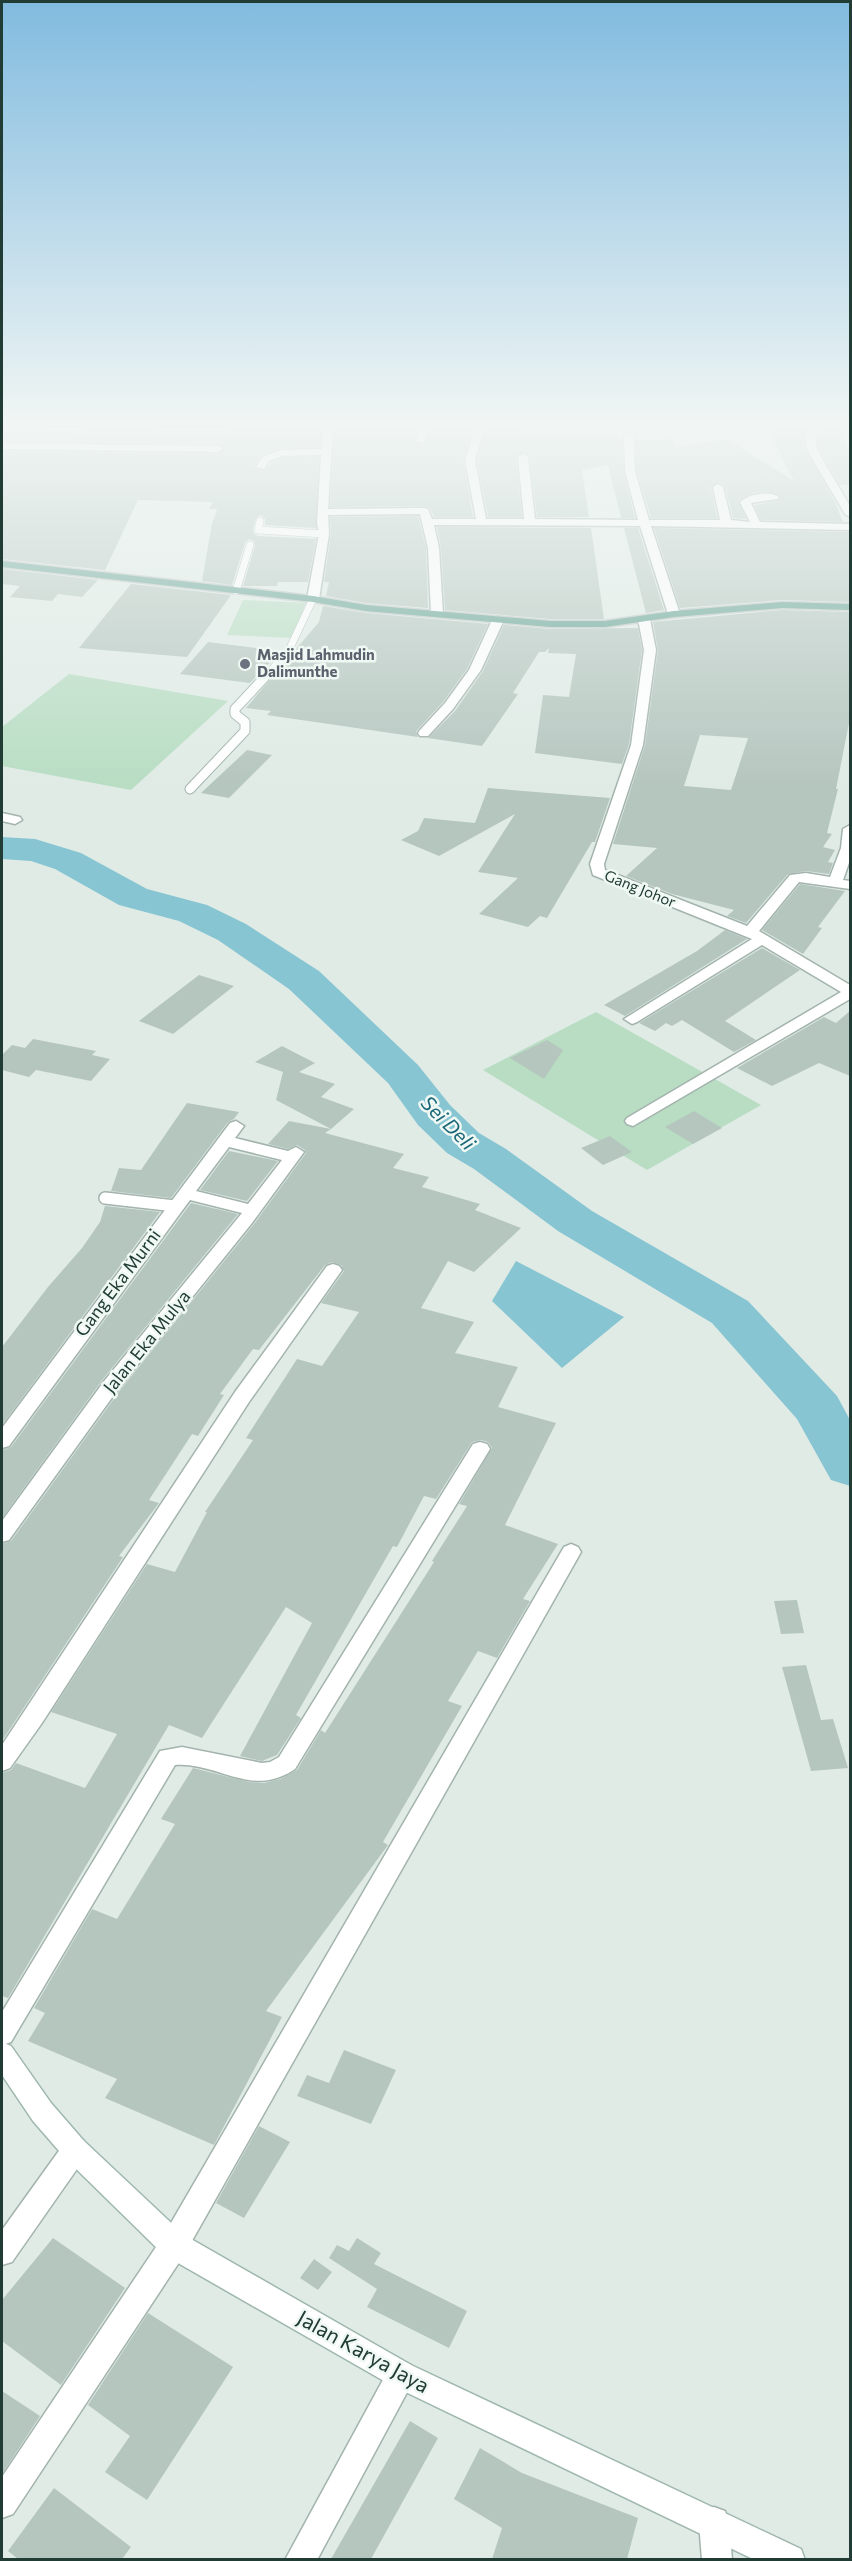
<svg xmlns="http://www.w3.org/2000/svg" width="852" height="2561" font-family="Commissioner,sans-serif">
	<rect width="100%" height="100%" fill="#e0ebe6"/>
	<!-- green -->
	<path fill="#b8ddc3" d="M 243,600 L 306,603 L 291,638 L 227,635 Z
		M 69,674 L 228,701 L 131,790 L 2,766 L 2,727 Z
		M 596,1012 L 761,1105 L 647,1170 L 483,1070 Z"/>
	<!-- water -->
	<path fill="#87c5d2" d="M 516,1261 L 624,1317 L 562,1368 L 492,1301 Z"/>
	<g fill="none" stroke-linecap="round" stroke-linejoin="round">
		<!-- river -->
		<path fill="#87c5d2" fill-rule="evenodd" d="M 2,837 L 35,839 L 81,853 L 147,889 L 207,905 L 246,924 L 319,971 L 418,1065 L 450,1105 L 479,1133 L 506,1149 L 592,1211 L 748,1301 L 837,1396 L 850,1420 L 850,1486 L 831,1480 L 797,1419 L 712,1323 L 558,1231 L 474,1169 L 447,1153 L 418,1125 L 388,1083 L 289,989 L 218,940 L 179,921 L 119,905 L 55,869 L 31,861 L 2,859 Z"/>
	</g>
	<!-- building -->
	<path fill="#b5c6bf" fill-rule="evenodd" d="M 87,428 L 152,429 L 158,433 L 223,433 L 230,428 L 321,428 L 320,447 L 280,448 L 261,455 L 254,466 L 255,469 L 265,471 L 271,463 L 282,458 L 319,457 L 316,528 L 265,525 L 265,519 L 261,515 L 256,518 L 253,529 L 254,534 L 258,536 L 316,539 L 308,582 L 278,582 L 277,586 L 243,586 L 255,546 L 254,541 L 249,539 L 245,543 L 232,585 L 202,581 L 212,524 L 217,509 L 209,509 L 213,502 L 138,500 L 105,570 L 2,559 L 2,451 L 218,454 L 225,450 L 218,444 L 2,441 L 2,434 L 80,433 Z
		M 335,428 L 416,428 L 414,442 L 423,445 L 426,443 L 429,428 L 473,428 L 463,460 L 473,517 L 434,517 L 430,508 L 424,506 L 330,507 Z
		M 486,428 L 520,428 L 519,433 L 591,433 L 618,436 L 617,439 L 622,439 L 623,472 L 635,518 L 621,518 L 608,465 L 582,470 L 589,517 L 537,517 L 530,457 L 524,452 L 516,457 L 522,517 L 488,517 L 477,460 Z
		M 776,428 L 809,428 L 805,432 L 804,447 L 835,502 L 843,522 L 761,520 L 754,505 L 778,501 L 781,498 L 776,493 L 765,491 L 753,493 L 739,500 L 746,519 L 733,518 L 725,486 L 719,482 L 711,487 L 717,518 L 651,518 L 637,471 L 636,440 L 672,439 L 675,447 L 727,439 L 794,481 L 773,440 Z
		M 824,428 L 840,428 L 843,434 L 850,455 L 850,485 L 840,485 L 822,454 L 818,446 L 819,434 Z
		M 418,516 L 426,548 L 428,608 L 366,603 L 326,596 L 329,582 L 324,582 L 331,534 L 330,517 Z
		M 437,527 L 591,528 L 604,619 L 550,619 L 445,610 L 441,548 Z
		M 624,528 L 638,528 L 664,610 L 646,613 Z
		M 654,528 L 849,532 L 850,602 L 782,600 L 680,608 Z
		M 2,569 L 98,580 L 82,597 L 58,594 L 52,601 L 10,597 L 20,586 L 2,584 Z
		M 131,584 L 231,595 L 187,657 L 79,648 Z
		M 323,606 L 366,613 L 488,624 L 467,669 L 443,702 L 418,729 L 416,732 L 418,737 L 267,715 L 271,711 L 246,708 L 319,622 Z
		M 782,610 L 850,612 L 850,718 L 836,789 L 838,789 L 827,833 L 832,834 L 823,847 L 835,850 L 828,862 L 833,863 L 829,874 L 806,871 L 788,874 L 746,923 L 727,916 L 734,910 L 672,894 L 626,876 L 657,848 L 613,844 L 645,745 L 658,650 L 653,622 ZM 700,735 L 748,738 L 731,790 L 684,786 Z
		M 504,625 L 550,629 L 638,628 L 642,650 L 629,744 L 622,764 L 535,753 L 543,695 L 569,697 L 576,654 L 548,653 L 549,648 L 545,652 L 539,652 L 513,693 L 518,694 L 482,746 L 428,738 L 455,711 L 483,671 Z
		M 208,642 L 281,651 L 250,683 L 180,674 Z
		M 247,750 L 272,755 L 229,798 L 201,793 Z
		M 488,788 L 610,798 L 595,842 L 592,842 L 547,918 L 540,916 L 528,927 L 479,914 L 518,878 L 478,872 L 515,814 L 439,856 L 401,840 L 418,831 L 424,818 L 475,823 Z
		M 800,884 L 845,891 L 818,927 L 822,928 L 803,954 L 762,930 Z
		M 725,930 L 747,939 L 625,1016 L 604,1005 L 697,951 Z
		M 762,948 L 800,970 L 725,1021 L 756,1040 L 734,1052 L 682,1020 L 672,1026 L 666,1023 L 655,1031 L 639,1023 Z
		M 199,975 L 234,986 L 173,1034 L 139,1021 Z
		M 850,1011 L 850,1076 L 819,1063 L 772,1086 L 737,1068 L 824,1017 L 836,1023 Z
		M 33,1039 L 96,1051 L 92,1055 L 110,1059 L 91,1081 L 36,1070 L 29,1077 L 2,1070 L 2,1055 L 12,1045 L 25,1048 Z
		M 547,1040 L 563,1050 L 544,1079 L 510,1058 Z
		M 282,1046 L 315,1063 L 299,1072 L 335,1084 L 321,1097 L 354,1109 L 331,1129 L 276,1100 L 283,1072 L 255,1062 Z
		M 187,1103 L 239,1112 L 234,1119 L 228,1122 L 171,1198 L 111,1191 L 119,1168 L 141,1170 Z
		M 694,1111 L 722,1128 L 693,1144 L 665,1127 Z
		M 289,1121 L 331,1129 L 325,1133 L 404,1154 L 393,1168 L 429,1177 L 422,1187 L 480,1204 L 475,1210 L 521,1228 L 474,1272 L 448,1261 L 421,1308 L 474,1322 L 455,1353 L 518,1367 L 498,1407 L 556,1423 L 505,1525 L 558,1544 L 523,1599 L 530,1601 L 497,1658 L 478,1651 L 448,1701 L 462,1706 L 383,1842 L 388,1845 L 266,2011 L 282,2017 L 214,2145 L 105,2098 L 117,2079 L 28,2041 L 45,2013 L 34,2008 L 92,1909 L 117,1919 L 175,1824 L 161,1819 L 193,1768 L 249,1782 L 264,1783 L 280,1779 L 297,1770 L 321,1730 L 325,1733 L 434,1562 L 432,1561 L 467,1506 L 459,1504 L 492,1448 L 488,1442 L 481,1440 L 472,1442 L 436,1499 L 424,1496 L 397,1547 L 393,1546 L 296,1715 L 301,1718 L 277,1755 L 262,1761 L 240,1756 L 312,1623 L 286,1607 L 202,1738 L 169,1725 L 8,1998 L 2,1996 L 2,1773 L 11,1770 L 16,1763 L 85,1788 L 117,1734 L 51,1712 L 147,1564 L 175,1572 L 207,1512 L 205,1512 L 253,1440 L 246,1438 L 297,1359 L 322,1366 L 359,1312 L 321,1303 L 344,1271 L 341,1265 L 332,1262 L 325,1265 L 259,1350 L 253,1349 L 220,1394 L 224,1395 L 198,1436 L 192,1434 L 149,1500 L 159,1503 L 119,1556 L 123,1557 L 2,1741 L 2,1544 L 11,1541 L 121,1389 L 254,1224 L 306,1153 L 305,1150 L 297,1145 L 288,1149 L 268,1144 Z
		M 610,1136 L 632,1152 L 603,1165 L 581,1148 Z
		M 229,1151 L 278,1161 L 247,1201 L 200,1190 Z
		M 191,1203 L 238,1214 L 103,1379 L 2,1518 L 2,1450 L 11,1447 Z
		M 105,1206 L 160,1212 L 2,1425 L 2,1347 L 48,1287 L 82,1248 L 100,1222 Z
		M 797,1600 L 804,1633 L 781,1634 L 774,1601 Z
		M 806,1665 L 821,1720 L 833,1719 L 848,1768 L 811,1771 L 782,1667 Z
		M 344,2050 L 396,2070 L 371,2124 L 297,2096 L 307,2075 L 329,2083 Z
		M 259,2126 L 290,2142 L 244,2218 L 216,2203 Z
		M 53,2238 L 125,2288 L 61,2385 L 2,2341 L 2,2300 Z
		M 357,2238 L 381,2253 L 374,2264 L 467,2311 L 449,2348 L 367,2307 L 377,2289 L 329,2258 L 337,2245 L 349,2251 Z
		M 314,2259 L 332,2272 L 318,2290 L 300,2278 Z
		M 148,2313 L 233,2367 L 147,2500 L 105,2472 L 130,2436 L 88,2405 Z
		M 2,2391 L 40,2416 L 2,2474 Z
		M 410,2421 L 438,2438 L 371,2559 L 331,2559 Z
		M 480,2448 L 522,2473 L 638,2518 L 627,2559 L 492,2559 L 502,2528 L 454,2499 Z
		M 54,2488 L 131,2547 L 122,2559 L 18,2559 L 8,2551 Z"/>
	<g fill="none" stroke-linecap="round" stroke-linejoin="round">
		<!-- service-far2 casing -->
		<g stroke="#a3b3ad" stroke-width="8">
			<path id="service-far2" d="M 260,521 L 258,530 L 324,534
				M 236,591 L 250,545
				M 263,679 L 288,652 L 313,599"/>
		</g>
		<!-- service-far1 casing -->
		<g stroke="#a3b3ad" stroke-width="11">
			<path id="service-far1" d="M 190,789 L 245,731 L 245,722 L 235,714 L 235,709 L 264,678"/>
		</g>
		<!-- service casing -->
		<g stroke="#a3b3ad" stroke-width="14">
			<path id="service" d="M 105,1198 L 175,1206"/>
		</g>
		<!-- minor casing -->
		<g stroke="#a3b3ad" stroke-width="3">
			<path id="minor" d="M 2,428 L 85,428 L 80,431 L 2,432 Z
				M 153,428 L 228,428 L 223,431 L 158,431 Z
				M 323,428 L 333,428 L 328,509 L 424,508 L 428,509 L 432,519 L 476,519 L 465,460 L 475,428 L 484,428 L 475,460 L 486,519 L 524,519 L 518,457 L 523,454 L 528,457 L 535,519 L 638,520 L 625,471 L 624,435 L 629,432 L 634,435 L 635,471 L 649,520 L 720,520 L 713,487 L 718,484 L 723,487 L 731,520 L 750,522 L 740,502 C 749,494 769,490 779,497 L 778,499 L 751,503 L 760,522 L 850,524 L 850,530 L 651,526 L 680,614 L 674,617 L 668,614 L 640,526 L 434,525 L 439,548 L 443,614 L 437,617 L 431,614 L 428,548 L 420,514 L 328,515 L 329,534 L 319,599 L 313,602 L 307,599 L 319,534 L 317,523 L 321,455 L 282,456 L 269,461 L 264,469 L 256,467 L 262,457 L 281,450 L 322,449 Z
				M 418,428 L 427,428 L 424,443 L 416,441 Z
				M 812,428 L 822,428 L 817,433 L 816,446 L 820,455 L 850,506 L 850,517 L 845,514 L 810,455 L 806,446 L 807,432 Z
				M 2,443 L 218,446 L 223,449 L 218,452 L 2,449 Z
				M 644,616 L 650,619 L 656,650 L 643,745 L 604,864 L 605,870 L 747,926 L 790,875 L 806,873 L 830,877 L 841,848 L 843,829 L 850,825 L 850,860 L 843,880 L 850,881 L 850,889 L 799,882 L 759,931 L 850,985 L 850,999 L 633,1126 L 627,1124 L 625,1121 L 627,1118 L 841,992 L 762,945 L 637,1022 L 632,1024 L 624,1019 L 752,939 L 593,875 L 590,864 L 631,745 L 644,650 L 638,619 Z
				M 498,617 L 504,620 L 481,670 L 453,709 L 428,736 L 420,736 L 418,733 L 420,730 L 445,703 L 469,670 L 492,620 Z
				M 2,813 L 20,817 L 22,820 L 15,824 L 2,821 Z
				M 236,1121 L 244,1126 L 235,1138 L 288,1151 L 296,1147 L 304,1152 L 252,1223 L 119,1388 L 9,1540 L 2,1542 L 2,1521 L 105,1380 L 242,1213 L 190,1200 L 9,1446 L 2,1448 L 2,1428 L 230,1123 ZM 229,1147 L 282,1160 L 248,1204 L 196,1191 Z
				M 333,1264 L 339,1266 L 342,1270 L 249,1402 L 42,1723 L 10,1768 L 2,1771 L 2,1745 L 235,1392 L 327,1266 Z
				M 480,1442 L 487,1444 L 490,1449 L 295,1769 C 251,1799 219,1762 175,1765 L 11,2042 L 2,2045 L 2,2012 L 160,1751 L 182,1747 L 262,1763 L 270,1762 L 279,1757 L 473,1444 Z
				M 571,1544 L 578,1547 L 581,1552 L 184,2255 L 13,2514 L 2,2518 L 2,2477 L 164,2235 L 564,1547 Z
				M 75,2137 L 84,2141 L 88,2150 L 84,2159 L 12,2262 L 2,2265 L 2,2230 L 66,2141 Z
				M 401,2360 L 411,2365 L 416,2375 L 411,2385 L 317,2560 L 285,2560 L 391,2365 Z
				M 714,2507 L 725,2511 L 729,2522 L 732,2560 L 702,2560 L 699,2522 L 703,2511 Z"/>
		</g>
		<!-- secondary casing -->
		<g stroke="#9eb7af" stroke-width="3">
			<path id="secondary" d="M 2,2042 L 11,2046 L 51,2103 L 84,2141 L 184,2235 L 411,2365 L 801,2549 L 805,2560 L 755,2560 L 391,2385 L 164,2255 L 66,2159 L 33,2121 L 2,2075 Z"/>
		</g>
		<!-- primary casing -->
		<g stroke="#c1c8c6" stroke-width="3">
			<path id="primary" d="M 2,561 L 313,596 L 366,605 L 550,621 L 605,621 L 674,611 L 782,602 L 850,604 L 850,610 L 782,608 L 674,617 L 605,627 L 550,627 L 366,611 L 313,602 L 2,567 Z"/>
		</g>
		<!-- service-far2 -->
		<use href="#service-far2" stroke="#fff" stroke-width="7"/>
		<!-- service-far1 -->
		<use href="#service-far1" stroke="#fff" stroke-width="9"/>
		<!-- service -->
		<use href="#service" stroke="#fff" stroke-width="11"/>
		<!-- minor -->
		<use href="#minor" fill="#fff" fill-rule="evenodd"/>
		<!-- secondary -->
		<use href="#secondary" fill="#fff" fill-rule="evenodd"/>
		<!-- primary -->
		<use href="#primary" fill="#64a292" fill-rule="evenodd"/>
	</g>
	<!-- sky -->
	<linearGradient id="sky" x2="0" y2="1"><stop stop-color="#81bbdf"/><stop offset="0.54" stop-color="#f1f6f4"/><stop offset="1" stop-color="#f1f6f4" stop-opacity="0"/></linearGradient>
	<rect width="852" height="786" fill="url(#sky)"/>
	<!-- markers -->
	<circle fill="#6b7280" stroke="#f0f8f4" stroke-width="2" cx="245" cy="664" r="6"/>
	<g text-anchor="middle" stroke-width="5" stroke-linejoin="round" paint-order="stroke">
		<!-- far-worship labels -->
		<g font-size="15" font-weight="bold" fill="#5b616d" stroke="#f0f8f4" text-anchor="start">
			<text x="257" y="660">Masjid Lahmudin<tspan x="257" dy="17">Dalimunthe</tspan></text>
		</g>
		<!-- far-street labels -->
		<g font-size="15" fill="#203c35" stroke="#f0f8f4">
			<text transform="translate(640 889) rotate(22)" y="5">Gang Johor</text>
		</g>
		<!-- street labels -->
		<g font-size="18" fill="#203c35" stroke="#f0f8f4">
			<text transform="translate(118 1283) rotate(-53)" y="6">Gang Eka Murni</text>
			<text transform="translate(147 1342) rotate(-51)" y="6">Jalan Eka Mulya</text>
		</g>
		<!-- water labels -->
		<g font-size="20" font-style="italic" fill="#1a6778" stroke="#f0f8f4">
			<text transform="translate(448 1123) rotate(45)" y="7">Sei Deli</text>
		</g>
		<!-- near-street labels -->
		<g font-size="21" fill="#203c35" stroke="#f0f8f4">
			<text transform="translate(363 2352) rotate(29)" y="7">Jalan Karya Jaya</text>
		</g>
	</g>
	<!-- border -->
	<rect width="852" height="2561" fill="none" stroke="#203c35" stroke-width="6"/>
</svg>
